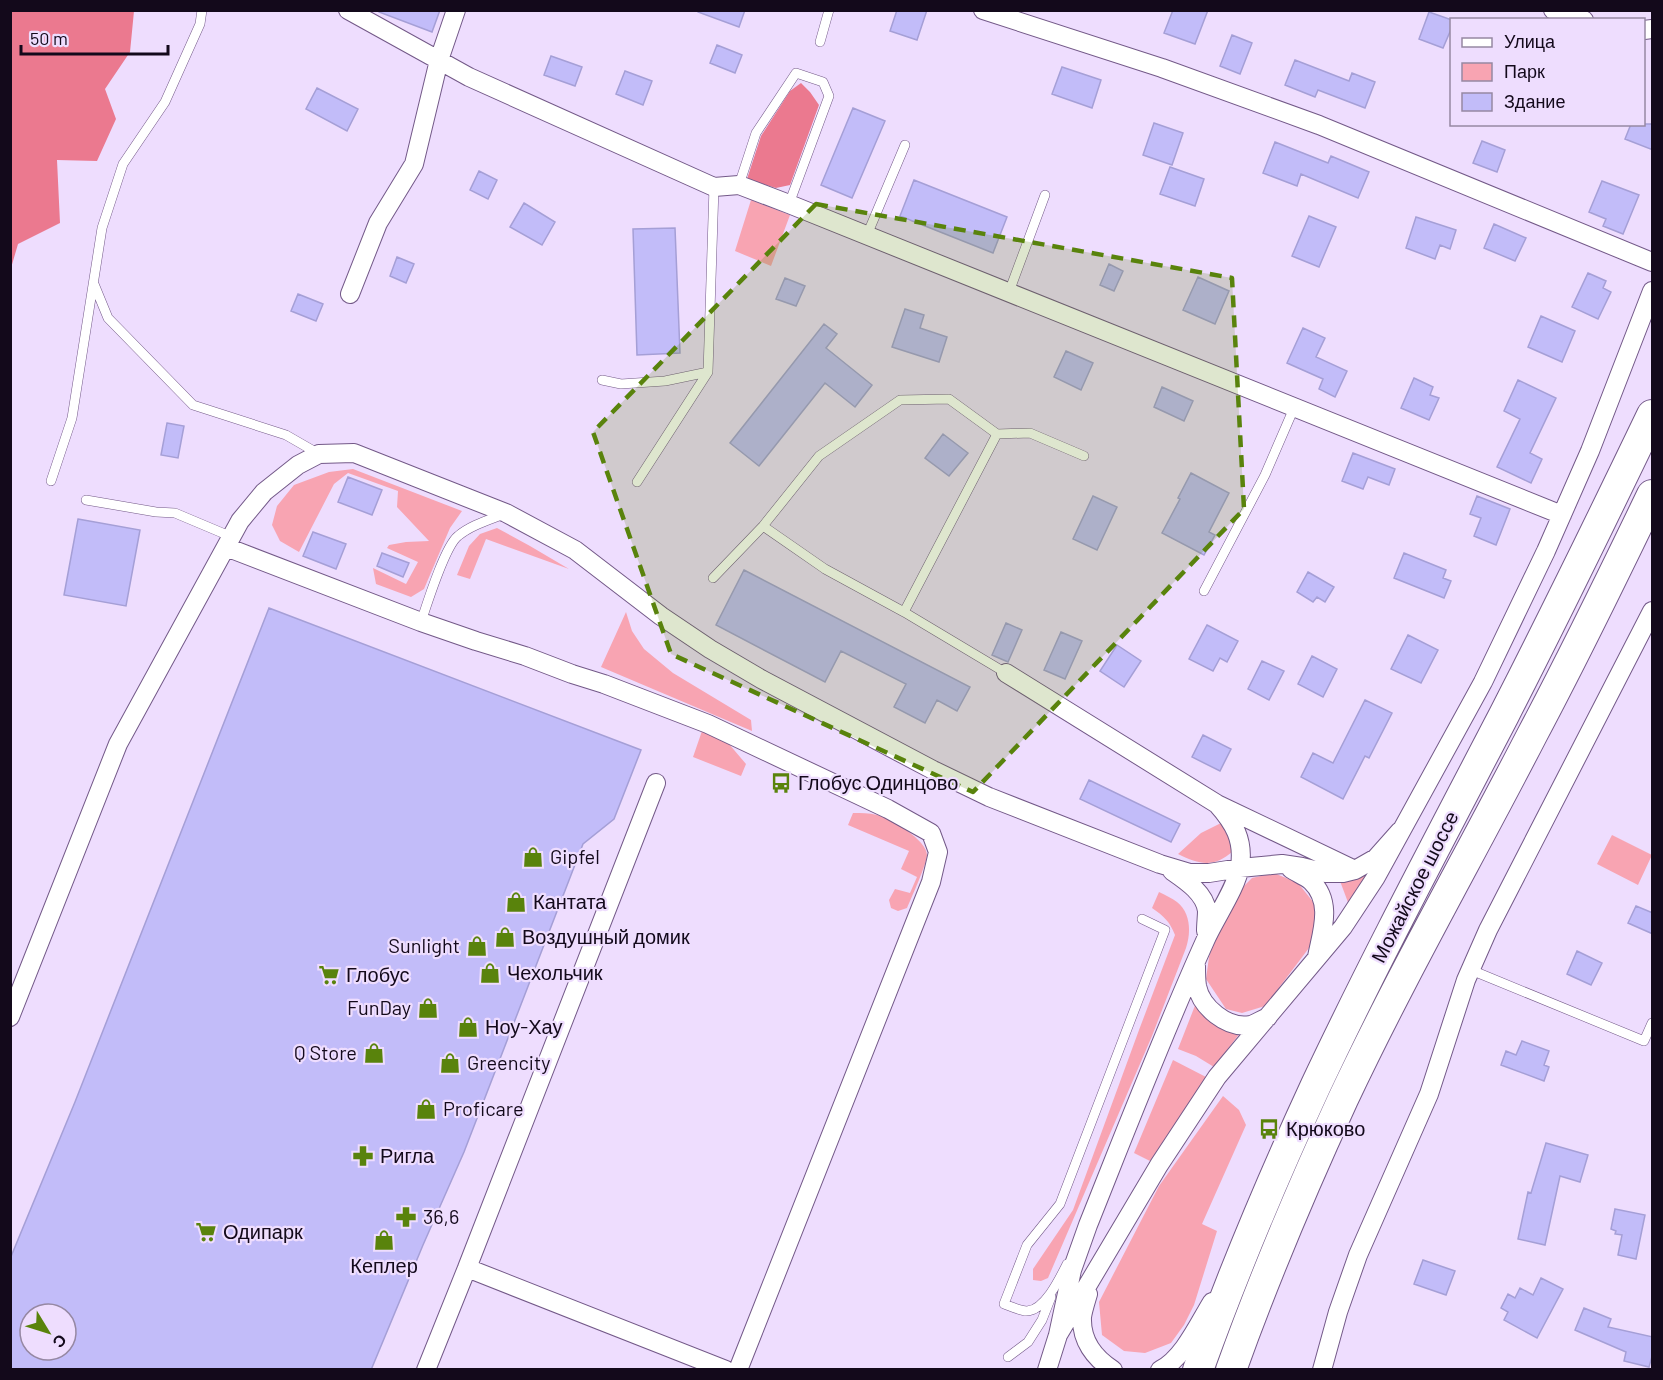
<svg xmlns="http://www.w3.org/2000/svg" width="1663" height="1380" font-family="Barlow,sans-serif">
	<rect width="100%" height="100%" fill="#eeddfe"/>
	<!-- green -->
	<path fill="#f8a4b2" d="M 751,200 L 790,215 L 771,266 L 735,251 Z
		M 353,469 L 462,511 L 450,528 L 424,589 L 411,597 L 376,584 L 373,568 L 406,584 L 418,562 L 387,548 L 389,545 L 406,542 L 429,541 L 397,507 L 398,491 L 348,473 L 334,484 L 299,552 L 280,541 L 272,525 L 277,506 L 294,485 L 329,472 Z
		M 497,528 L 530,546 L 569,569 L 486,539 L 470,579 L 457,575 L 469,546 L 480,534 Z
		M 626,612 L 632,631 L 644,649 L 673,673 L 751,720 L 752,731 L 601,667 Z
		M 702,731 L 729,744 L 746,764 L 741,776 L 693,757 Z
		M 853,813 C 861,813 869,813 877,815 C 890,818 927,840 927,855 C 927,863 911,899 907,908 L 898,911 L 891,908 L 889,900 L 895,889 L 910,893 L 917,877 L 901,869 L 909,851 L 848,825 Z
		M 1223,822 L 1230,833 L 1233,851 C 1214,868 1200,865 1178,854 L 1201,833 Z
		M 1612,835 L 1652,855 L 1638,885 L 1597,864 Z
		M 1372,865 L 1372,876 L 1349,905 L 1340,881 Z
		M 1274,873 L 1298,883 L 1314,903 L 1316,924 L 1312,944 L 1265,1006 L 1242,1013 L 1226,1009 L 1206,979 L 1209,957 L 1217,932 L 1232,898 L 1252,878 Z
		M 1159,892 C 1165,895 1172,898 1177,902 C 1191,913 1191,933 1186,948 L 1152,1036 L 1048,1278 L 1041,1281 L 1033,1280 L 1033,1269 L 1073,1210 L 1139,1030 L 1175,935 C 1170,922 1164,916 1152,908 Z
		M 1196,1003 L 1240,1033 L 1214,1067 L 1196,1056 L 1178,1049 Z
		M 1173,1060 L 1206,1077 L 1150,1161 L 1134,1153 Z
		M 1223,1096 L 1239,1110 L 1246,1125 L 1202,1224 L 1217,1231 L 1194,1305 L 1184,1325 L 1171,1343 L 1145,1353 L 1124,1351 L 1102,1335 L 1099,1302 L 1159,1186 Z"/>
	<!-- forest -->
	<path fill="#eb798f" d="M 11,10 L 134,11 L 130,52 L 105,89 L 116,119 L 97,161 L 57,160 L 60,223 L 18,244 L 11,268 Z
		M 801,83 L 810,92 L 819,105 L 790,185 L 776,188 L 747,179 L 761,136 L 790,91 Z"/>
	<!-- building -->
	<path fill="#c2bcf9" stroke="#a59fd6" stroke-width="1.5" fill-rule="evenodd" d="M 379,10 L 440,10 L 432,32 L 379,12 Z
		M 698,10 L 745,10 L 739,27 L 698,12 Z
		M 897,10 L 927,10 L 917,40 L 890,31 Z
		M 1173,10 L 1208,10 L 1195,44 L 1164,33 Z
		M 1429,12 L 1452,20 L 1452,27 L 1443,48 L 1419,39 Z
		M 1232,35 L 1252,43 L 1240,74 L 1220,66 Z
		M 717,45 L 742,55 L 735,73 L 710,63 Z
		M 551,56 L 582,67 L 575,86 L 544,75 Z
		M 1295,60 L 1349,81 L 1352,73 L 1375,82 L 1365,108 L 1318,90 L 1315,97 L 1285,85 Z
		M 1062,67 L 1101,80 L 1092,108 L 1052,94 Z
		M 625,71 L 652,81 L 643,105 L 616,94 Z
		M 317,88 L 358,109 L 347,131 L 306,109 Z
		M 853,108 L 885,121 L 852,198 L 821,185 Z
		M 1154,123 L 1183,133 L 1172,165 L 1143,155 Z
		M 1631,124 L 1653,124 L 1653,150 L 1625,139 Z
		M 1482,141 L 1505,150 L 1497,172 L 1473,163 Z
		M 1275,142 L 1328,163 L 1331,156 L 1369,172 L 1358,198 L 1301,174 L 1297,186 L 1263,173 Z
		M 1170,167 L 1204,179 L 1195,206 L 1160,194 Z
		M 479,171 L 497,180 L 488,199 L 470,190 Z
		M 914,180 L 1007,217 L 993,253 L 900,216 Z
		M 1602,181 L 1639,195 L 1623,234 L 1603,226 L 1606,219 L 1589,212 Z
		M 524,203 L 555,222 L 542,245 L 510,227 Z
		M 1309,216 L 1336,227 L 1319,267 L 1292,256 Z
		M 1416,217 L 1456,230 L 1450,249 L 1440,245 L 1435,259 L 1406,248 Z
		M 1494,224 L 1526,238 L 1515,261 L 1484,248 Z
		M 675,228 L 680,353 L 637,355 L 633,229 Z
		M 397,257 L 414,264 L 406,283 L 390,276 Z
		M 1109,264 L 1123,271 L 1114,291 L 1100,285 Z
		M 1588,273 L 1606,281 L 1603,288 L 1611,292 L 1598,319 L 1572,307 Z
		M 1198,277 L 1229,291 L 1215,324 L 1183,310 Z
		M 785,278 L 805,286 L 796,306 L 776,299 Z
		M 298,294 L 323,304 L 316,321 L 291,311 Z
		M 905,309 L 924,315 L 920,328 L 947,337 L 939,362 L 892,347 Z
		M 1541,316 L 1575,331 L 1562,362 L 1528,347 Z
		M 824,324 L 837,334 L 826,348 L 872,385 L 855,407 L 825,383 L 759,466 L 730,443 Z
		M 1303,328 L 1325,338 L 1316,357 L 1347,371 L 1335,397 L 1319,389 L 1323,379 L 1287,363 Z
		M 1066,351 L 1093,363 L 1081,390 L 1054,377 Z
		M 1414,378 L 1433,387 L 1430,395 L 1439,398 L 1429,420 L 1401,408 Z
		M 1518,380 L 1556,398 L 1530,453 L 1542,459 L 1531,483 L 1497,467 L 1520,419 L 1504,411 Z
		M 1162,387 L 1193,401 L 1184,421 L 1154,407 Z
		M 167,423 L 184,426 L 178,458 L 161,455 Z
		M 943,434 L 968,453 L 949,476 L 925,458 Z
		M 1353,453 L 1395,469 L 1389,485 L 1368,477 L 1363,489 L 1342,481 Z
		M 1191,473 L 1229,493 L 1209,532 L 1215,535 L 1204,555 L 1162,533 L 1180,499 L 1178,498 Z
		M 348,477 L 382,490 L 372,515 L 338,502 Z
		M 1093,496 L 1117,507 L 1097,550 L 1073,539 Z
		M 1477,496 L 1510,509 L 1496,545 L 1474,536 L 1481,518 L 1470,514 Z
		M 78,519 L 140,530 L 126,606 L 64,595 Z
		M 313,532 L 346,544 L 336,569 L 303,556 Z
		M 382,553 L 409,563 L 403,577 L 377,566 Z
		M 1404,553 L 1446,570 L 1443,578 L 1451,581 L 1444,598 L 1394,578 Z
		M 744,570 L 970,687 L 957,711 L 937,700 L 925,723 L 894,707 L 906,684 L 841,651 L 825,682 L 716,625 Z
		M 1308,572 L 1334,587 L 1325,602 L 1317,597 L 1313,602 L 1297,592 Z
		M 269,608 L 641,750 L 614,819 L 583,844 L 464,1152 L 423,1245 L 371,1370 L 10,1370 L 10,1259 L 75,1102 ZM 30,1314 L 66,1314 L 66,1350 L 30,1350 Z
		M 1006,623 L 1022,630 L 1008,662 L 992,655 Z
		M 1207,625 L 1238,641 L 1227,662 L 1220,658 L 1213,671 L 1189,659 Z
		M 1061,632 L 1082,641 L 1065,679 L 1044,670 Z
		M 1408,635 L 1438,650 L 1421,683 L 1391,669 Z
		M 1117,645 L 1141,661 L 1124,687 L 1100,671 Z
		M 1312,656 L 1337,669 L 1323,697 L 1298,684 Z
		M 1262,661 L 1284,671 L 1269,700 L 1248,689 Z
		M 1365,700 L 1392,713 L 1369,758 L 1365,756 L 1343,799 L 1301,777 L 1313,753 L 1333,763 Z
		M 1203,735 L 1231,749 L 1220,771 L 1192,757 Z
		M 1089,780 L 1180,824 L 1171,842 L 1080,799 Z
		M 1636,906 L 1653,913 L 1653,934 L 1628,923 Z
		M 1577,951 L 1602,963 L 1591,985 L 1567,974 Z
		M 1522,1041 L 1549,1051 L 1544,1065 L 1549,1067 L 1544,1081 L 1501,1065 L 1506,1051 L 1516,1055 Z
		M 1546,1143 L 1588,1155 L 1580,1182 L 1560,1176 L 1545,1245 L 1518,1239 L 1528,1192 L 1531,1193 Z
		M 1615,1209 L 1645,1215 L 1636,1259 L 1618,1255 L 1622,1235 L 1615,1234 L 1616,1231 L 1611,1229 Z
		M 1423,1260 L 1455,1271 L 1446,1295 L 1414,1284 Z
		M 1541,1278 L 1563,1289 L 1537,1338 L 1504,1320 L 1508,1312 L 1501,1308 L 1508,1294 L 1515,1298 L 1520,1288 L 1533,1295 Z
		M 1584,1308 L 1611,1319 L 1608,1327 L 1653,1337 L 1653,1353 L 1649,1367 L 1624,1361 L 1626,1352 L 1575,1330 Z"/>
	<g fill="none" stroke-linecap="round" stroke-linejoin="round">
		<!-- lane casing -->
		<g stroke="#735988" stroke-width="10">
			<path id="lane" d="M 820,42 L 829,10
				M 739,185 L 756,133 L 796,73 L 823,82 L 829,96 L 789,204
				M 867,235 L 905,145
				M 94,284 L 108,318 L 193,405 L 286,435 L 319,454
				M 1009,292 L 1045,195
				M 602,380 L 621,384 L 665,381 L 708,372
				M 51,481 L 72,418 L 102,228 L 123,164 L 165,102 L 200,24 L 202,10
				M 637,482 L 708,372 L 714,187
				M 86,500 L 156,512 L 175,513 L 232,537
				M 763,526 L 825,569 L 904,612 L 1006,673
				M 713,578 L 763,526 L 819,456 L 900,400 L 949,399 L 997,434 L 1030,433 L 1084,456
				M 1204,591 L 1265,475 L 1294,408
				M 904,612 L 997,434
				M 421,622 C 427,604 445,546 458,536 C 471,525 489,520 504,514
				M 1471,970 L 1644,1041 L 1652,1023
				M 1067,1264 C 1060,1278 1045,1310 1027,1311 C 1020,1311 1010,1306 1004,1304 L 1027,1245 L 1060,1204 L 1165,930 L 1142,919
				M 1008,1357 L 1028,1342 L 1042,1320 L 1051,1297"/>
		</g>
		<!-- street casing -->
		<g stroke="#735988" stroke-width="20">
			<path id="street" d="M 348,10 L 469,77 L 714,187 L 739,185 L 789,204 L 1562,515
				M 983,10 L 1162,68 L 1319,125 L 1652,262
				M 1553,10 L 1584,20
				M 1644,30 L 1652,29
				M 350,294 L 378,223 L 414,164 L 439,60 L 456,10
				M 226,547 L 421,622 L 476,641 L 525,656 L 572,674 L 604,684 L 708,724 L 888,809 L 931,833 L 938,852 L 931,882 L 738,1370
				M 1006,673 L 1217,804 L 1355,870
				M 656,783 L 467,1268 L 726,1370
				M 1291,869 C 1297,873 1305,876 1311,881 C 1333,902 1322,931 1317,957
				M 1172,871 C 1185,880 1205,893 1207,911 C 1207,917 1206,924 1206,931
				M 1196,966 C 1196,973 1196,980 1197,986 C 1201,1007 1227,1029 1250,1025 C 1256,1024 1262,1019 1268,1017
				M 10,1017 L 118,744 L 240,521 L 264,492 L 298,465 L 319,454 L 354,453 L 506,513 L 575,550 L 661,616 L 710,649 L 761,679 L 933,770 L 989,797 L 1160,864 L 1190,873 L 1209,873 L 1240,868 L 1282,864 L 1302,867 L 1326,873 L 1343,873 L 1355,870 L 1376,858 L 1400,831
				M 1088,1294 C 1086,1301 1083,1310 1082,1317 C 1081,1340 1094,1358 1113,1370
				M 1058,1335 L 1159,1165 L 1217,1077 L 1343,927 L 1376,877 L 1483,682 L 1546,551 L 1590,451 L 1652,291
				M 426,1370 L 467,1268
				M 1047,1370 L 1058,1335 L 1072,1270 L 1088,1225 C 1126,1130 1163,1034 1205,941 C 1214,920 1237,887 1240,866 C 1244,840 1234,823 1217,804
				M 1160,1370 C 1183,1359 1199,1323 1212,1302
				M 1322,1370 L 1338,1312 L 1358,1255 L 1429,1094 L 1466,980 L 1488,930 L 1652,611"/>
		</g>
		<!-- primary casing -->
		<g stroke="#735988" stroke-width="32">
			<path id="primary" d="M 1198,1370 C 1233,1273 1273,1178 1316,1085 C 1375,960 1440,838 1504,715 C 1555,615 1604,515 1652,415
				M 1231,1370 C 1264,1278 1302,1188 1343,1099 C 1401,976 1469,857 1532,735 C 1574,656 1613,576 1652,495"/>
		</g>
		<!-- lane -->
		<use href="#lane" stroke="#fff" stroke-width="9"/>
		<!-- street -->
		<use href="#street" stroke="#fff" stroke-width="18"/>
		<!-- primary -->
		<use href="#primary" stroke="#fff" stroke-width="30"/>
	</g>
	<!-- marked area -->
	<path fill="#59830c" fill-opacity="0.2" stroke="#59830c" stroke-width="4.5" stroke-dasharray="12 8" stroke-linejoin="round" d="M 816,204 L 1232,278 L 1244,509 L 973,792 L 671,654 L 593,432 Z"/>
	<!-- icons -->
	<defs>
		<g id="bus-bare" transform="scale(1.62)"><path d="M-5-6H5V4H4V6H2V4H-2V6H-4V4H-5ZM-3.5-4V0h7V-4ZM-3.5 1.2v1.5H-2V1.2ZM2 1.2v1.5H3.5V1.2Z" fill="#59830c" stroke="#eeddfe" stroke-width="2.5" paint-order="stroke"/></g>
		<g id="shop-bare" transform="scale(1.62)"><path d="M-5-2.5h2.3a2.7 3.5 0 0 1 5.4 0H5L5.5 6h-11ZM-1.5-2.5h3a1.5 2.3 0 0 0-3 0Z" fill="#59830c" stroke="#eeddfe" stroke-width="2.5" paint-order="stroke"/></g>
		<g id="supermarket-bare" transform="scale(1.62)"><path d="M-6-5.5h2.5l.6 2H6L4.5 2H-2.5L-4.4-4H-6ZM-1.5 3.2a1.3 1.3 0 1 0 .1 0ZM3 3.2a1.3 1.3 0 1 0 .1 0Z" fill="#59830c" stroke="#eeddfe" stroke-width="2.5" paint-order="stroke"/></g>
		<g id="pharmacy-bare" transform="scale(1.62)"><path d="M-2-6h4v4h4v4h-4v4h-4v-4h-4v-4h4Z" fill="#59830c" stroke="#eeddfe" stroke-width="2.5" paint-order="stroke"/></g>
	</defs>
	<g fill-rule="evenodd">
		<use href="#bus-bare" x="781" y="783"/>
		<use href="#shop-bare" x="533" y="857"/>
		<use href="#shop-bare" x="516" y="902"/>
		<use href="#shop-bare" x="505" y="937"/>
		<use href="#shop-bare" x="477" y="946"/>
		<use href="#shop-bare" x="490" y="973"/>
		<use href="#supermarket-bare" x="329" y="975"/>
		<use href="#shop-bare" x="428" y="1008"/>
		<use href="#shop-bare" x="468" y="1027"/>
		<use href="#shop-bare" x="374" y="1053"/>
		<use href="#shop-bare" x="450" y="1063"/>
		<use href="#shop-bare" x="426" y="1109"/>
		<use href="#bus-bare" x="1269" y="1129"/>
		<use href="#pharmacy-bare" x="363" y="1156"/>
		<use href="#pharmacy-bare" x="406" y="1217"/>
		<use href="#supermarket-bare" x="206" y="1232"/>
		<use href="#shop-bare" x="384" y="1240"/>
	</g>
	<g text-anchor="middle" stroke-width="4.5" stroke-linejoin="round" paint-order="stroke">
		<!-- poi labels -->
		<g font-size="20" fill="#13091b" stroke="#eeddfe" text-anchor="start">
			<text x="798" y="790">Глобус Одинцово</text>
			<text x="550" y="864">Gipfel</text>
			<text x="533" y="909">Кантата</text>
			<text x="522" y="944">Воздушный домик</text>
			<text x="460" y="953" text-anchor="end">Sunlight</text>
			<text x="507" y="980">Чехольчик</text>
			<text x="346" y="982">Глобус</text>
			<text x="411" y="1015" text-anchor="end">FunDay</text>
			<text x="485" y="1034">Ноу-Хау</text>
			<text x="357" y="1060" text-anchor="end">Q Store</text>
			<text x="467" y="1070">Greencity</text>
			<text x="443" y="1116">Proficare</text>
			<text x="1286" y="1136">Крюково</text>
			<text x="380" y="1163">Ригла</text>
			<text x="423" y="1224">36,6</text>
			<text x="223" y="1239">Одипарк</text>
			<text x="384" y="1273" text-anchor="middle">Кеплер</text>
		</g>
		<!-- street labels -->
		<g font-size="20" fill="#13091b" stroke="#eeddfe">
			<text transform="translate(1415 887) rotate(-63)" y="7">Можайское шоссе</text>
		</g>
	</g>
	<!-- border -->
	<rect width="1663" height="1380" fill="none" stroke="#13091b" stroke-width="24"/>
	<!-- legend -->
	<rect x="1450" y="18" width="195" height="108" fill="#eeddfe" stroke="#9688a3" stroke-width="1.5"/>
	<rect x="1462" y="38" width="30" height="9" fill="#ffffff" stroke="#9688a3" stroke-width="1.5"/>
	<text x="1504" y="48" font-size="18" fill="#13091b">Улица</text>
	<rect x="1462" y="63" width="30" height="18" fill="#f8a4b2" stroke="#9688a3" stroke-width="1.5"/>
	<text x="1504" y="78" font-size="18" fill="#13091b">Парк</text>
	<rect x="1462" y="93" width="30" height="18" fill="#c2bcf9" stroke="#9688a3" stroke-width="1.5"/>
	<text x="1504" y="108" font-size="18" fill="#13091b">Здание</text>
	<!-- north arrow -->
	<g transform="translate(48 1332) rotate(128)"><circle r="28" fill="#eeddfe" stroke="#9688a3" stroke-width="1.5"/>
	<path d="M0-4.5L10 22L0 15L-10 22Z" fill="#59830c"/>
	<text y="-9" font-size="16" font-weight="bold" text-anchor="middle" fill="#13091b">С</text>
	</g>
	<!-- scale -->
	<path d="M21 45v9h147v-9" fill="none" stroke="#13091b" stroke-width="3"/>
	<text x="30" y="45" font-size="18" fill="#13091b" stroke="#eeddfe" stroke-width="4.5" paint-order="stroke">50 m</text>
</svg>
